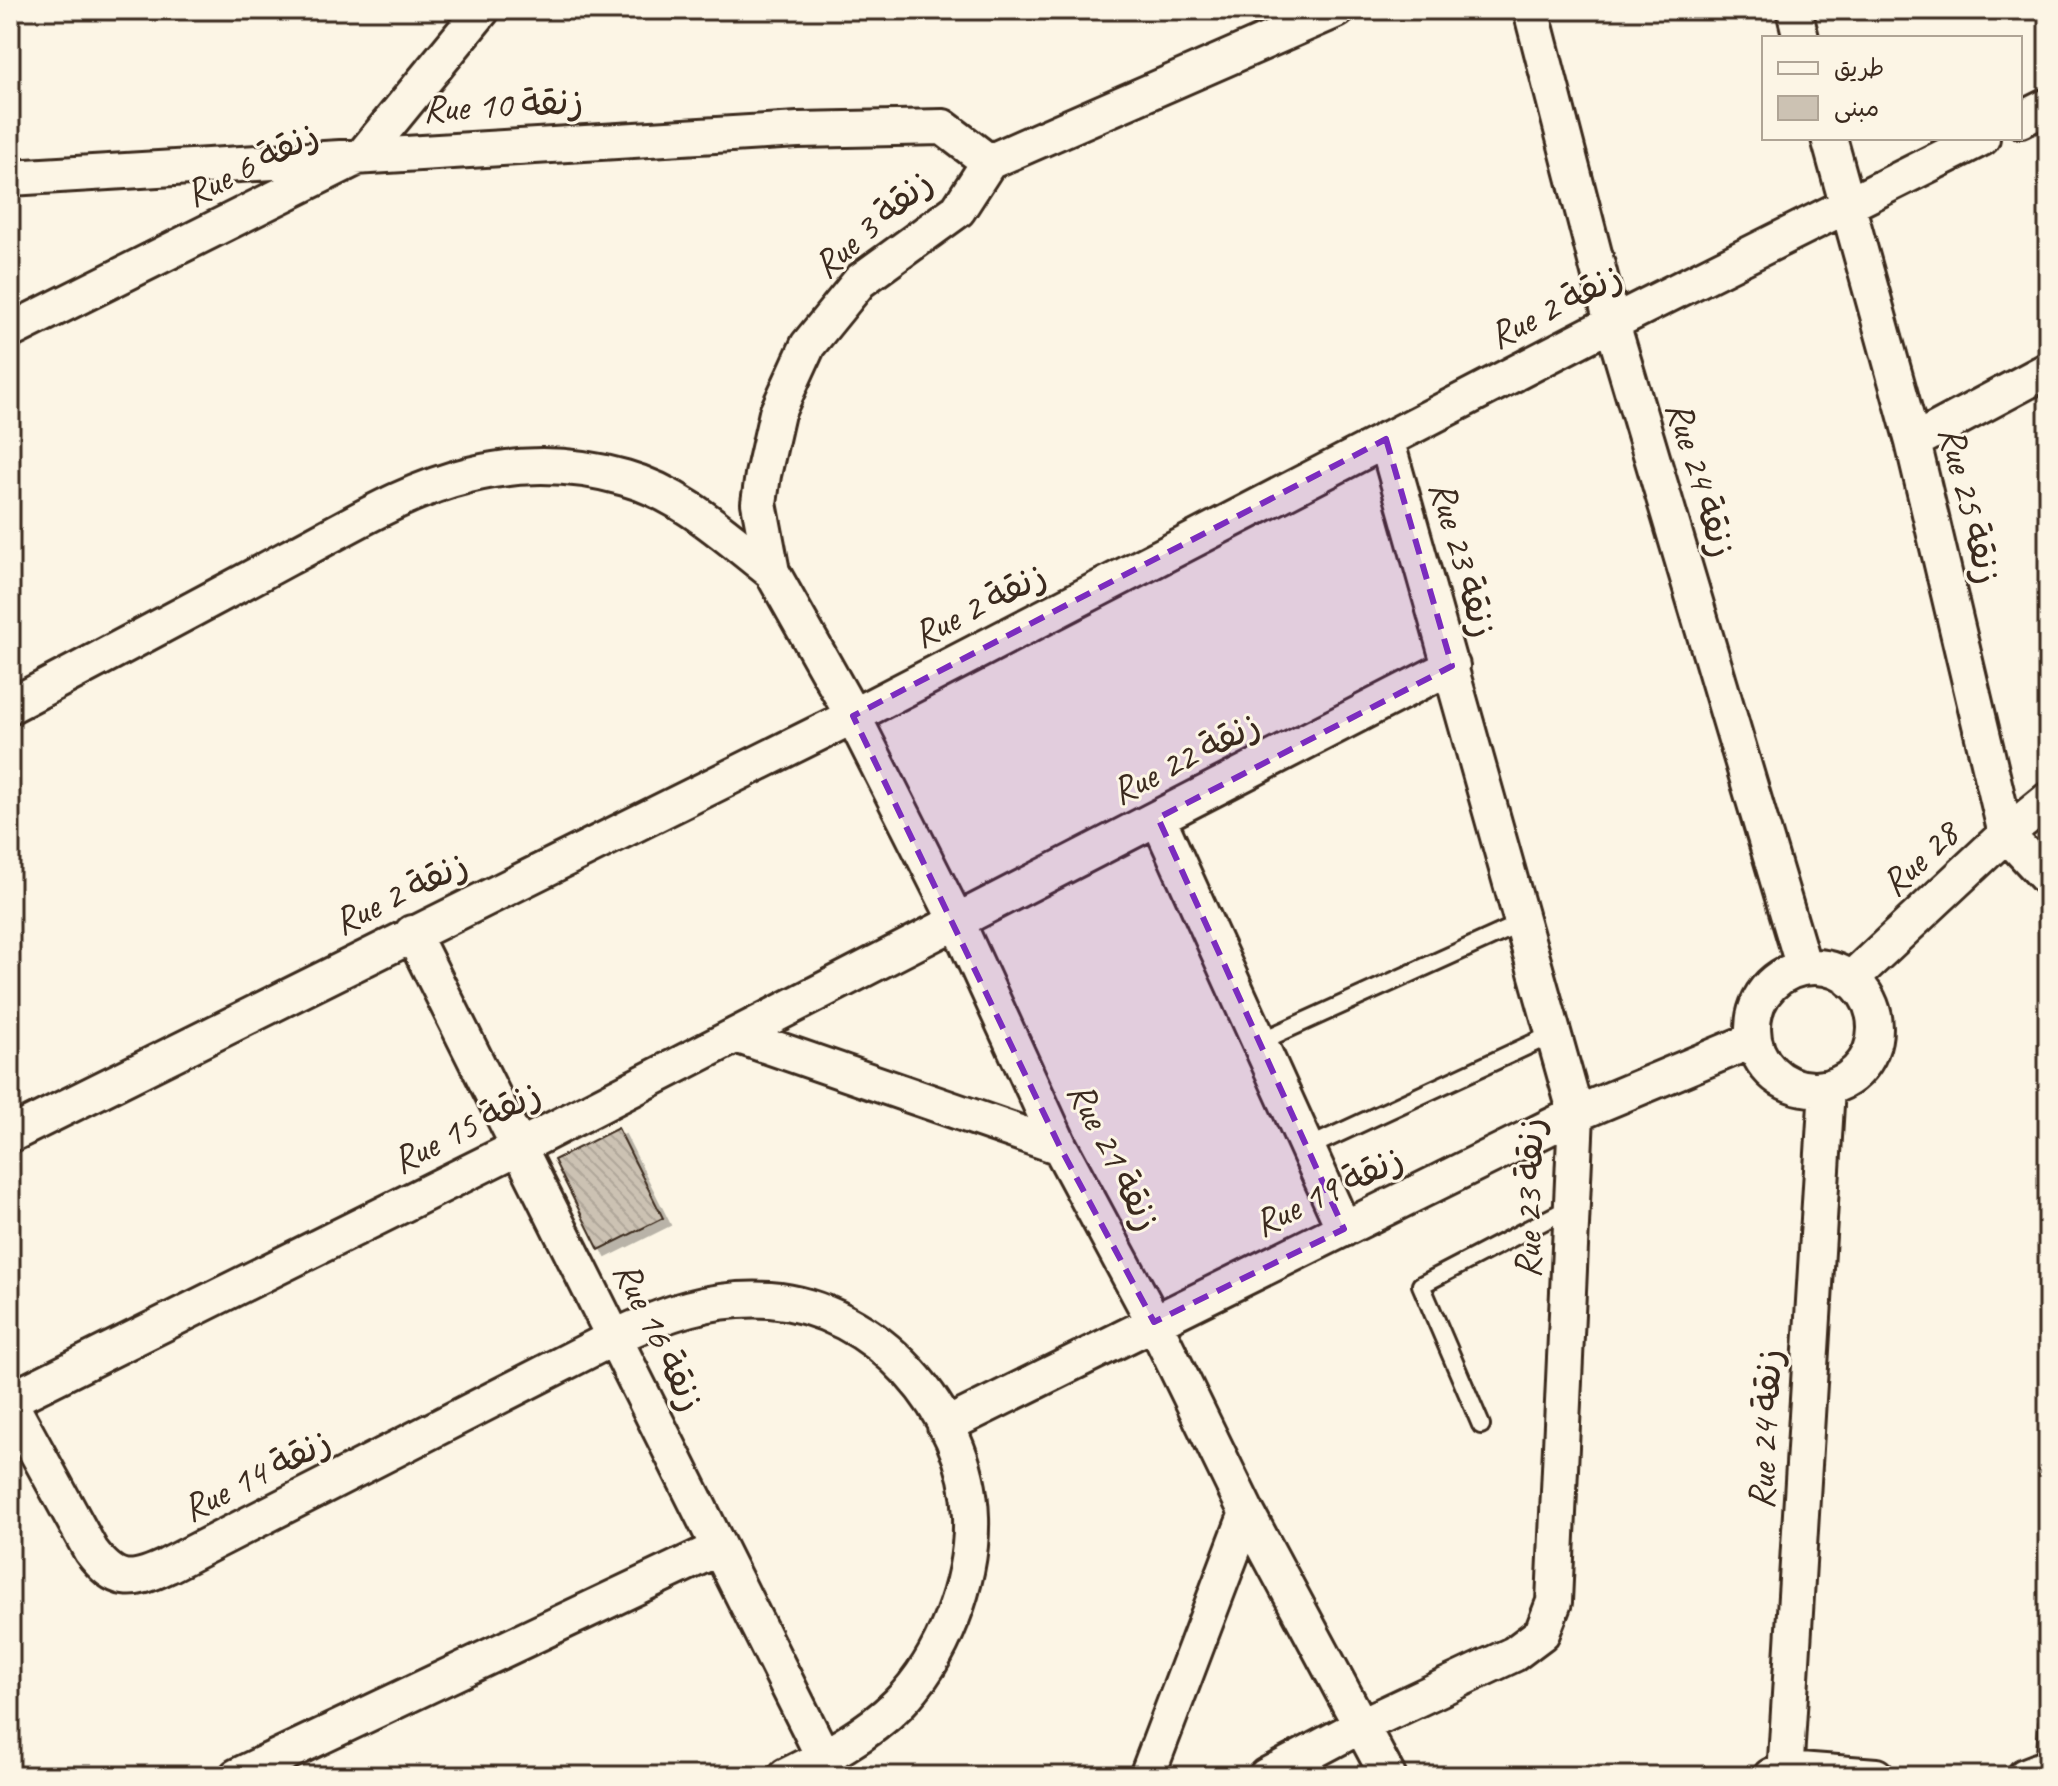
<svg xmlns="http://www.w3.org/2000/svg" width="2058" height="1786" font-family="Caveat,'Playpen Sans Arabic',sans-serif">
	<defs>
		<pattern id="building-back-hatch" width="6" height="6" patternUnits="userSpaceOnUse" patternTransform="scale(2)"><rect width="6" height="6" fill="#ccc2b3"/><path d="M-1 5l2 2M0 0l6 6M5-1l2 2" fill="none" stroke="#b0a79a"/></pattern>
		<filter id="shadow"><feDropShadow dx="7" dy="7" stdDeviation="0" flood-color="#0004"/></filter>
	</defs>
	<rect width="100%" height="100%" fill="#fcf5e5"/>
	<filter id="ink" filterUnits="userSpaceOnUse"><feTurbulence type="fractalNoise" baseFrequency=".0125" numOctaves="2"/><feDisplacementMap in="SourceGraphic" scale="16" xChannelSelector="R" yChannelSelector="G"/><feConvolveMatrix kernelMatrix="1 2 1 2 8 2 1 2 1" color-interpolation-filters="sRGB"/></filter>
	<g filter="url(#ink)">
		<!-- building -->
		<path fill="url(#building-back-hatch)" stroke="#3b2a1e" stroke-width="2" filter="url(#shadow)" d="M 618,1128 L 663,1218 L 599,1250 L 554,1160 Z"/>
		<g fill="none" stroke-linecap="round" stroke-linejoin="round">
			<!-- service casing -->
			<g stroke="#3b2a1e" stroke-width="22">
				<path id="service" d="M 1259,1042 L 1522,923
					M 1307,1148 L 1553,1034
					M 1481,1425 L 1421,1285 L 1571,1207
					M 2045,1768 L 2048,1725"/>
			</g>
			<!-- minor casing -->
			<g stroke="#3b2a1e" stroke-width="40">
				<path id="minor" d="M 1337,10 L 989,162 L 958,210 L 860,281 L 808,345 L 777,413 L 763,475 L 759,503 L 772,572 L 853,716 L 957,922 L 1060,1147 L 1154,1322 L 1247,1513 L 1388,1776
					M 1531,10 L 1612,323 L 1804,968
					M 1794,10 L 1801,38
					M 2020,120 L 2048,106
					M 1829,138 L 1913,442 L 2006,834 L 2048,879
					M 10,178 L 798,130 L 943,127 L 989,162
					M 10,331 L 364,154 L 482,10
					M 1913,442 L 2048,370
					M 10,706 C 103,657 196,608 288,558 C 346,528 405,490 469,475 C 522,462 573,463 625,478 C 682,494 726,536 772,572
					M 1158,818 L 1344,1229
					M 412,933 L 833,1776
					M1753 1028a61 61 0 1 1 122 0a61 61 0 1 1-122 0Z
					M 1850,980 L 2006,834 L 2048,800
					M 736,1035 L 1060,1147
					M 10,1135 L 853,716 L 1612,323 L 1982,138
					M 10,1400 L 519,1147 L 1452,666
					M 10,1403 L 91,1551 C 116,1584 131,1583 167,1566 L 613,1338 C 664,1314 712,1296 770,1300 C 875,1308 968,1411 971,1517 C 973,1581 943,1659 898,1704 C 866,1736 826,1756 786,1776
					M 945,1426 L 1576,1114 L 1753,1040
					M 237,1776 L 719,1548
					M 1147,1776 L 1247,1513
					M 1266,1776 L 1362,1725 L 1514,1654 L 1542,1633 L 1554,1602 L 1576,1114 L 1386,439
					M 1771,1776 L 1786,1769 L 1876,1776
					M 1785,1776 L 1827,1088
					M 2025,1776 L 2048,1767"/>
			</g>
			<!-- service -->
			<use href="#service" stroke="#fcf5e5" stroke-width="16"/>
			<!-- minor -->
			<use href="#minor" stroke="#fcf5e5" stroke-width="34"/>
		</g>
	</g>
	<!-- marked area -->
	<path fill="#7b2cbf" fill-opacity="0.2" stroke="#7b2cbf" stroke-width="6" stroke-dasharray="16 10" stroke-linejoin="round" d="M 1386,439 L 1452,666 L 1158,818 L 1344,1229 L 1154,1322 L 1060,1147 L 853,716 Z"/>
	<g text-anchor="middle" stroke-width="6" stroke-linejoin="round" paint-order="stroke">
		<!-- street labels -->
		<g font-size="38" fill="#3b2a1e" stroke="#fcf5e5">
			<text transform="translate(503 104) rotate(-3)" y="13">Rue 10 زنقة</text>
			<text transform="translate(251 163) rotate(-27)" y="13">Rue 6 زنقة</text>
			<text transform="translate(872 223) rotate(-41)" y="13">Rue 3 زنقة</text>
			<text transform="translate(1555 305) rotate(-27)" y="13">Rue 2 زنقة</text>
			<text transform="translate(1702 479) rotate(73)" y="13">Rue 24 زنقة</text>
			<text transform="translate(1971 505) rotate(76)" y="13">Rue 25 زنقة</text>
			<text transform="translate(1464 559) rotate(74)" y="13">Rue 23 زنقة</text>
			<text transform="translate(979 604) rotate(-27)" y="13">Rue 2 زنقة</text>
			<text transform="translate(1185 757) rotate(-27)" y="13">Rue 22 زنقة</text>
			<text transform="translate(1919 858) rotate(-43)" y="13">Rue 28</text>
			<text transform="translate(400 892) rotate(-26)" y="13">Rue 2 زنقة</text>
			<text transform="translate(466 1126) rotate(-27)" y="13">Rue 15 زنقة</text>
			<text transform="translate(1115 1156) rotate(63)" y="13">Rue 21 زنقة</text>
			<text transform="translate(1328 1190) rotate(-26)" y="13">Rue 19 زنقة</text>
			<text transform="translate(1528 1198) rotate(-89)" y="13">Rue 23 زنقة</text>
			<text transform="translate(660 1336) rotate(64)" y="13">Rue 16 زنقة</text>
			<text transform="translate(1764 1429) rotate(-87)" y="13">Rue 24 زنقة</text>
			<text transform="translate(256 1474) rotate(-27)" y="13">Rue 14 زنقة</text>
		</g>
	</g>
	<!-- margin -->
	<rect width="2058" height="1786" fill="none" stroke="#fcf5e5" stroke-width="40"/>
	<rect x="20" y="20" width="2018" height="1746" fill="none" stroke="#3b2a1e" stroke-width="3" filter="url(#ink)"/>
	<!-- legend -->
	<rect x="1762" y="36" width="260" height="104" fill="#fcf5e5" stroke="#afa495" stroke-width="2"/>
	<rect x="1778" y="62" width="40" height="12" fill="#fcf5e5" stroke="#afa495" stroke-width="2"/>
	<text x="1834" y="76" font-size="24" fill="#3b2a1e">طريق</text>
	<rect x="1778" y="96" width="40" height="24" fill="#ccc2b3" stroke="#afa495" stroke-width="2"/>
	<text x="1834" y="116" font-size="24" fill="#3b2a1e">مبنى</text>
</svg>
